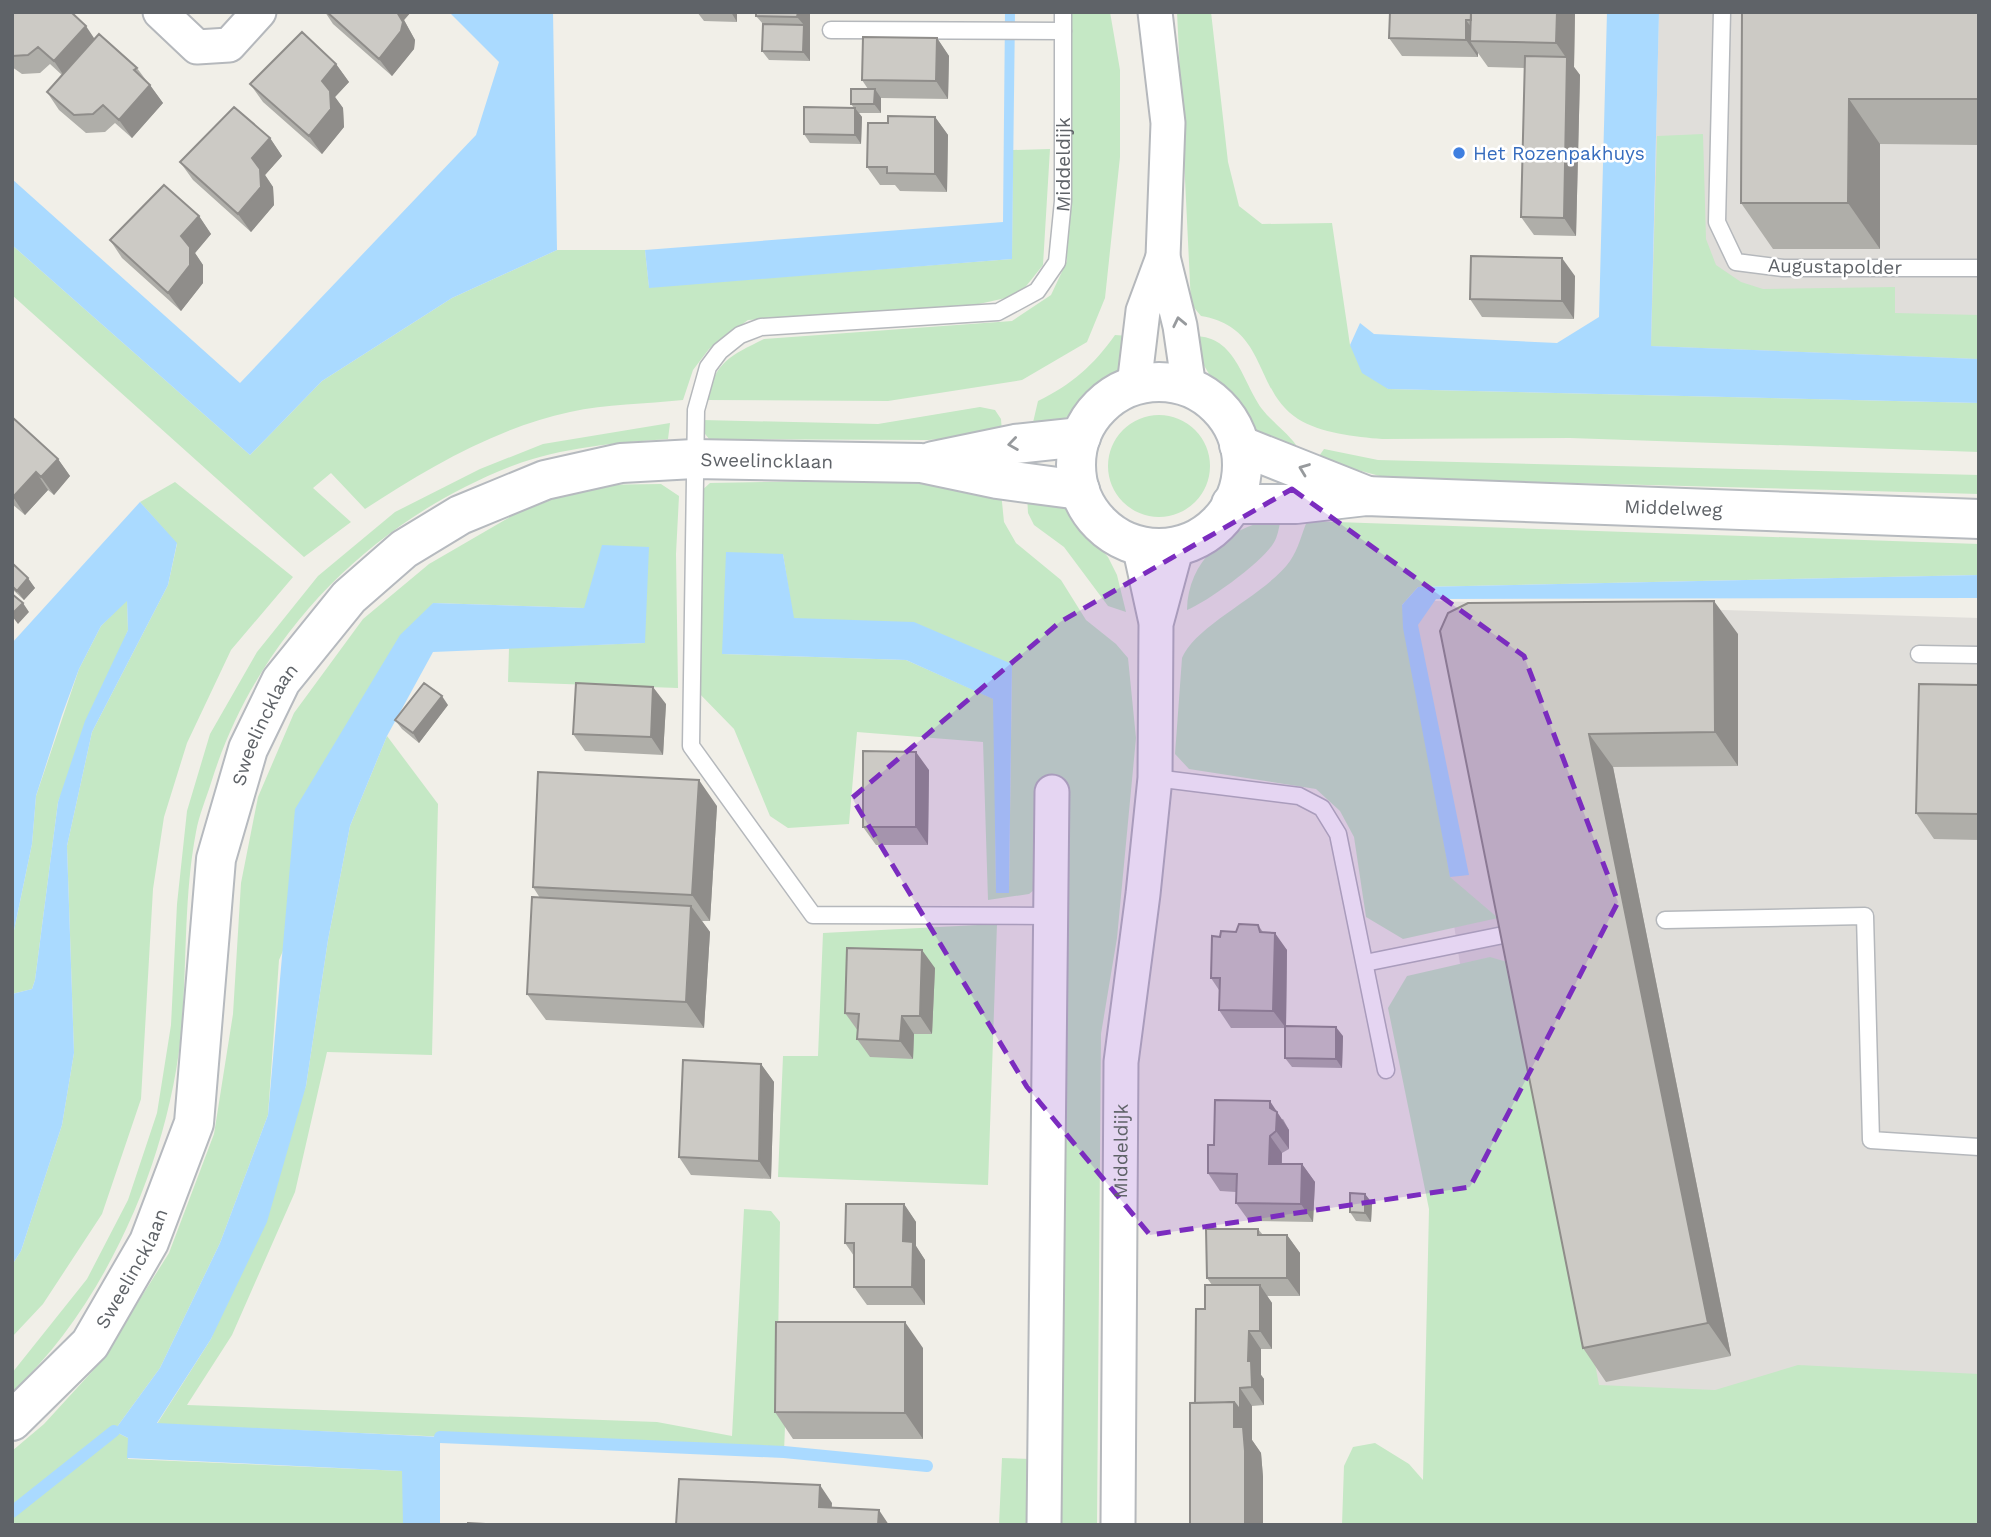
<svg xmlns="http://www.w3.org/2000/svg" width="1991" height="1537" font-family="'Work Sans',sans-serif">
	<rect width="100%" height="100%" fill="#f1efe8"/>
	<!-- industrial -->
	<path fill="#e0deda" d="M 1659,12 L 1979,12 L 1979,359 L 1651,346 Z
		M 1404,600 L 1979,618 L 1979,1469 L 1536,1458 Z"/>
	<!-- green -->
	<path fill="#c5e8c5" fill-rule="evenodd" d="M 1069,12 L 1110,12 L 1120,70 L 1120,157 L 1105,298 L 1087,342 L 1022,380 L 888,401 L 706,400 C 716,361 730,356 764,339 L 1012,321 L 1051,295 L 1067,261 Z
		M 1177,12 L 1211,12 L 1228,162 L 1239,206 L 1262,224 L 1332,223 L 1350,345 L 1388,389 L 1979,403 L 1979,452 L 1570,438 L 1382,439 C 1356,437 1320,433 1298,419 C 1253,390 1268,327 1201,316 L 1191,304 Z
		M 1703,134 L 1706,239 L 1716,265 L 1741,282 L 1763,289 L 1895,287 L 1895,313 L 1979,315 L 1979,359 L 1651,346 L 1657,136 Z
		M 1050,149 L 1043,265 L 1019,295 L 970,306 L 748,320 L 709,349 L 693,370 L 683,400 C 646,404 606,404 570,412 C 496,428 428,468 365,509 L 331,473 L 313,488 L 351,522 L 304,557 L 12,295 L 12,245 L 250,455 L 322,381 L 452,298 L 557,250 L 645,250 L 649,287 L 1012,259 L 1013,150 Z
		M 1115,335 L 1129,336 L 1119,374 L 1064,419 L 1031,431 L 1038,401 C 1071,385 1094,365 1115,335 Z
		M 1195,336 C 1236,337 1241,379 1262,409 C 1272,422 1287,432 1296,445 L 1294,455 L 1253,432 L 1238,406 L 1214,382 L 1200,359 Z
		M 980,407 L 995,410 L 1001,419 L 1002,433 L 928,440 L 709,439 L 702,430 L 702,420 L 878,424 Z
		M1108 466a51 51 0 1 1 102 0a51 51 0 1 1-102 0Z
		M 670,423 L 668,439 C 615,443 563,447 512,466 C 370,521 256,637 211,783 C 206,799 199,815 196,832 C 184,895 187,959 182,1023 C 172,1152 108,1303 12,1392 L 12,1373 L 87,1279 L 128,1200 L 157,1113 L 171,1025 L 177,904 L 187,811 L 210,734 L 257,652 L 318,576 L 395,512 L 480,469 L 543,444 Z
		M 1324,449 L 1378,460 L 1979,475 L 1979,494 L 1387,478 L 1317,459 Z
		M 880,480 L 1001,492 L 1004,522 L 1016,543 L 1061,580 L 1086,620 L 1116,644 L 1128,658 L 1136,738 L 1117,938 L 1101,1034 L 1097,1525 L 1053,1525 L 1038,887 L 1029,894 L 988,900 L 983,742 L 857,732 L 849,824 L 788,828 L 770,816 L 734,729 L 695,689 L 700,492 L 710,483 ZM 783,554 L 793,618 L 1012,664 L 1009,893 L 996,892 L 994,699 L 906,660 L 722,654 Z
		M 175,482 L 293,577 L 231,650 L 187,743 L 164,817 L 153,889 L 141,1099 L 102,1214 L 43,1304 L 12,1337 L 12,1265 L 21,1251 L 62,1125 L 74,1053 L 67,846 L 92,732 L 168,585 L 177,544 L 140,502 Z
		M 661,484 L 679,496 L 676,554 L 678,688 L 508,682 L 509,648 L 645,643 L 584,608 L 433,603 L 279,960 L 268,1115 L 220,1243 L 160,1368 L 114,1431 L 128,1438 L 128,1459 L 403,1471 L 403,1525 L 12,1525 L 12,1451 L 44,1424 L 99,1364 L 169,1253 L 214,1134 L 233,1014 L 241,883 L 258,797 L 294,713 L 363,619 L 429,564 L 515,514 L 589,485 Z
		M 1027,495 L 1048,498 L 1067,510 L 1108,557 L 1117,575 L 1126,612 L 1108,606 L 1064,547 L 1034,525 L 1028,513 Z
		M 1281,518 C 1279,527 1278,537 1273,544 C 1261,563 1207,602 1187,610 C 1188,557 1232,525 1281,518 Z
		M 1307,521 L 1979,544 L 1979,575 L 1418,587 L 1402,605 L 1450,877 L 1498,918 L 1403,939 L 1366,917 L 1354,837 L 1340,811 L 1316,789 L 1189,769 L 1175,754 L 1182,658 C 1195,625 1267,594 1290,561 C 1298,550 1302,533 1307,521 Z
		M 127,599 L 128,630 L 58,802 L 35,980 L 32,989 L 12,994 L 12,940 L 32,844 L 36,796 L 79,669 L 101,626 Z
		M 387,736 L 438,804 L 432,1055 L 327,1052 L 295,1192 L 232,1335 L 187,1405 L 657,1422 L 732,1436 L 744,1209 L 771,1211 L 780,1222 L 778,1343 L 788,1349 L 784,1452 L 157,1424 L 211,1339 L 306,1086 L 328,940 L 350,826 Z
		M 997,924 L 988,1185 L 778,1177 L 783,1056 L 818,1056 L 823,933 Z
		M 1490,957 L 1521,966 L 1599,1385 L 1715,1390 L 1798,1365 L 1979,1374 L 1979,1525 L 1342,1525 L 1344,1466 L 1353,1447 L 1375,1443 L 1409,1464 L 1423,1480 L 1429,1209 L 1388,1008 L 1407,976 Z
		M 1002,1458 L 1031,1459 L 1031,1525 L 999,1525 Z"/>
	<!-- water -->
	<path fill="#aadaff" d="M 449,12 L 553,12 L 557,250 L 452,298 L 322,381 L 250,455 L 12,245 L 12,179 L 240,383 L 476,135 L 499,62 Z
		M 1005,12 L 1015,12 L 1012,259 L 649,288 L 645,250 L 1003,222 Z
		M 1607,12 L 1659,12 L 1651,346 L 1979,359 L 1979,403 L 1388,389 L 1362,373 L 1350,345 L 1360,323 L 1374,334 L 1557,343 L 1599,317 Z
		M 140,502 L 177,543 L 168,585 L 92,732 L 67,846 L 74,1053 L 62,1125 L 21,1251 L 12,1265 L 12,994 L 32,989 L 35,980 L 58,802 L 85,721 L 128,630 L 127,601 L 101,626 L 79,669 L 62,715 L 36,796 L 32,844 L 12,940 L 12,643 Z
		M 602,545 L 649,547 L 645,643 L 433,652 L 387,736 L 350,826 L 328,940 L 306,1086 L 267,1222 L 211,1339 L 157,1423 L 440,1437 L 440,1525 L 403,1525 L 402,1471 L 127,1458 L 128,1438 L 114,1431 L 160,1368 L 220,1243 L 268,1115 L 295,809 L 400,635 L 433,603 L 584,608 Z
		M 726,552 L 783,554 L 794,618 L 914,622 L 1012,664 L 1009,893 L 996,893 L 993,699 L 906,660 L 722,654 Z
		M 1979,575 L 1979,598 L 1436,599 L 1418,625 L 1469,875 L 1450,877 L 1403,628 L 1402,605 L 1418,587 Z"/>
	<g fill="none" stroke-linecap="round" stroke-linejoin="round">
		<!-- stream -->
		<path stroke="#aadaff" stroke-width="12" d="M 440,1437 L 784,1452 L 927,1466
			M 12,1512 L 114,1431"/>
		<!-- service casing -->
		<g stroke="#b5b8bc" stroke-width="19">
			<g id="service">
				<path d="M 1722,12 L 1717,222 L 1736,262 L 1783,268 L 1979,268"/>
				<path d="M 831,30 L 1063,31"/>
				<path d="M 1919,654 L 1979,655"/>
				<path d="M 1155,778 L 1299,796 L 1322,808 L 1338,834 L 1386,1070"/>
				<path id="s1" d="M 1050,916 L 813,915 L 691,746 L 696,410 L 708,367 L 720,351 L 740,335 L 761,327 L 998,312 L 1037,291 L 1057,262 L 1063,201 L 1063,12"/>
				<path d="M 1665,920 L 1865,916 L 1871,1140 L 1979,1147"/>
				<path d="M 1365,963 L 1513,933"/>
			</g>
		</g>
		<!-- minor casing -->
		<g stroke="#b5b8bc" stroke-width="37">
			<g id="minor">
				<path d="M 160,12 L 197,47 L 229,45 L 259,12"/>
				<path d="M 1155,12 L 1168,123 L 1163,257 L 1180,326 L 1189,388"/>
				<path d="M 1134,386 L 1143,311 L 1163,257"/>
				<path d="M 1139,545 L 1155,618"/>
				<path d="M 1044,1525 L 1052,792"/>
				<path id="s2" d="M 1118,1525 L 1121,1062 L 1143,894 L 1155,778 L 1156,624 L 1177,546"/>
			</g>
		</g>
		<!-- secondary casing -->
		<g stroke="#b6babf" stroke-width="42">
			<g id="secondary">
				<circle cx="1159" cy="465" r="83"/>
				<path d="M 1239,445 L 1365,495"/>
				<path d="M 933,461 L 1015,444 L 1081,437"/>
				<path id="s3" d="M 1231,504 L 1296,504 L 1366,496 L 1979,519"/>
				<path id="s4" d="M 12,1421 L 90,1344 L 149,1242 L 194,1123 L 216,859 L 248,749 L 281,681 L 349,597 L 404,549 L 460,515 L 545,480 L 621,463 L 694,459 L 921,463 L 997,479 L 1080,490"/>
			</g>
		</g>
		<!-- service -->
		<use href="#service" stroke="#fff" stroke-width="16"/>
		<!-- minor -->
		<use href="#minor" stroke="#fff" stroke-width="33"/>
		<!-- secondary -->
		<use href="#secondary" stroke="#fff" stroke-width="38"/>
	</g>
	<!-- wall -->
	<path fill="#afaea9" d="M 12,12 L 95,39 L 137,68 L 163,103 L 132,138 L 115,123 L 105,132 L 86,133 L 59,110 L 47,92 L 62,75 L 50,64 L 40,73 L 22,74 L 12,67 Z
		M 325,12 L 411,12 L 404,20 L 415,40 L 414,49 L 392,76 L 333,24 Z
		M 697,12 L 737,12 L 737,22 L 704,21 Z
		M 810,12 L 810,61 L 769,60 L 762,51 L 763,24 L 756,16 Z
		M 1390,12 L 1575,12 L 1574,67 L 1580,75 L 1576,236 L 1534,235 L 1521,217 L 1525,68 L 1488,67 L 1478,53 L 1478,57 L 1402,56 L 1389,38 Z
		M 1742,12 L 1979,12 L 1979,145 L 1880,144 L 1880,249 L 1773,249 L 1741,203 Z
		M 937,38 L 949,56 L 948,99 L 881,98 L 881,113 L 859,113 L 862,117 L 861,144 L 810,143 L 804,134 L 854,108 L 851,104 L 868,89 L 862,80 Z
		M 336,64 L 349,82 L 335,97 L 343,108 L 344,127 L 322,154 L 263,102 L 250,84 Z
		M 935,117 L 948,135 L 947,192 L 900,191 L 895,185 L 880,185 L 867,167 L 888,123 Z
		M 270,138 L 282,156 L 265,175 L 273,187 L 274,205 L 251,232 L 193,180 L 180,162 Z
		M 199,216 L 211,234 L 195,253 L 203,265 L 203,283 L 181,311 L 122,258 L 110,240 Z
		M 1575,276 L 1574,319 L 1482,317 L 1470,299 Z
		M 12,417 L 58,459 L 70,476 L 54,495 L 48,490 L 25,515 L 12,504 Z
		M 12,563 L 35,588 L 24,600 L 12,589 Z
		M 1448,613 L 1738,634 L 1738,766 L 1613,767 L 1731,1356 L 1606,1382 L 1583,1348 Z
		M 1979,685 L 1979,840 L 1934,839 L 1916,813 Z
		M 666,704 L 663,755 L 585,751 L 573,734 Z
		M 448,705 L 419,743 L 402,729 L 395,720 Z
		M 929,770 L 928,845 L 876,845 L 863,827 Z
		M 717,806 L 710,921 L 702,921 L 710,932 L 704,1028 L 546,1020 L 527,994 L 540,898 L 533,887 Z
		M 1258,925 L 1263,932 L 1287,950 L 1286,1026 L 1343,1036 L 1342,1068 L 1292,1067 L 1285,1058 L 1285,1028 L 1231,1028 L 1219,1010 L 1219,990 L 1211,978 L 1220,937 Z
		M 935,968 L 932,1034 L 914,1034 L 913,1059 L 870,1057 L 857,1039 L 858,1031 L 845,1013 Z
		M 761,1064 L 774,1082 L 771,1179 L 691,1175 L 679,1157 Z
		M 1283,1119 L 1289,1130 L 1289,1149 L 1282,1153 L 1282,1164 L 1302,1164 L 1315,1182 L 1313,1222 L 1249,1221 L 1236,1203 L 1236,1192 L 1220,1191 L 1208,1173 L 1214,1145 Z
		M 1365,1194 L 1372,1203 L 1371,1222 L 1356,1221 L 1350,1212 Z
		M 904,1204 L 916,1222 L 916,1246 L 925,1260 L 925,1305 L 867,1305 L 854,1287 L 854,1256 L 845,1243 Z
		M 1258,1229 L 1263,1235 L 1287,1235 L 1300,1253 L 1300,1296 L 1267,1296 L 1272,1303 L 1272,1349 L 1261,1349 L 1261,1375 L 1264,1379 L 1264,1405 L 1252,1406 L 1252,1440 L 1261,1453 L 1263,1477 L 1263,1525 L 1190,1525 L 1195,1403 L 1205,1309 L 1212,1285 L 1207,1278 Z
		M 923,1348 L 923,1439 L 793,1439 L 775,1412 Z"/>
	<!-- shaded-wall -->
	<path fill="#8f8d8a" d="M 397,12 L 411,12 L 404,20 L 415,40 L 414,49 L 392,76 L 379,59 Z
		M 731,12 L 737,12 L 737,22 Z
		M 798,12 L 810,12 L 810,61 L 803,52 L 804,25 L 797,17 Z
		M 1557,12 L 1575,12 L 1574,67 L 1580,75 L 1576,236 L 1564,218 L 1567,59 L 1556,43 Z
		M 1466,20 L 1479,38 L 1470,41 L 1478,53 L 1478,57 L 1466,40 Z
		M 86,26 L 98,44 L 66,79 L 54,61 Z
		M 937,38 L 949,56 L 948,99 L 936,81 Z
		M 336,64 L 349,82 L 335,97 L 343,108 L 344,127 L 322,154 L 309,136 L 322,81 Z
		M 150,85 L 163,103 L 132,138 L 119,120 Z
		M 875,89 L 881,98 L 881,113 L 874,104 Z
		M 1849,99 L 1880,144 L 1880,249 L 1848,203 Z
		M 855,108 L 862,117 L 861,144 L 855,135 Z
		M 935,117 L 948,135 L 947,192 L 935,174 Z
		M 270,138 L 282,156 L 265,175 L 273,187 L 274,205 L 251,232 L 238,214 L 252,158 Z
		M 199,216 L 211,234 L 195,253 L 203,265 L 203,283 L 181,311 L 168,293 L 181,236 Z
		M 1562,258 L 1575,276 L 1574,319 L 1562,301 Z
		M 58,459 L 70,476 L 54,495 L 41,477 Z
		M 36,472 L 48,490 L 25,515 L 13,497 Z
		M 28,578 L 35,588 L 24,600 L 17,591 Z
		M 1714,601 L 1738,634 L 1738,766 L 1715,732 Z
		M 23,603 L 29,612 L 18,624 L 12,616 L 12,614 Z
		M 653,687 L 666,704 L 663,755 L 651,737 Z
		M 442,696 L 448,705 L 419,743 L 413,733 Z
		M 1589,734 L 1613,767 L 1731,1356 L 1708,1323 Z
		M 916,752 L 929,770 L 928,845 L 916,827 Z
		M 699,780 L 717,806 L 710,921 L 692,895 Z
		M 691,906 L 710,932 L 704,1028 L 686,1002 Z
		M 1275,933 L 1287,950 L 1286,1028 L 1273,1011 Z
		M 922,950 L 935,968 L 932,1034 L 920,1016 Z
		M 902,1016 L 914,1034 L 913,1059 L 900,1041 Z
		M 1336,1027 L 1343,1036 L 1342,1068 L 1336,1059 Z
		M 761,1064 L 774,1082 L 771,1179 L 759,1161 Z
		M 1270,1101 L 1289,1130 L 1289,1149 L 1276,1131 L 1270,1108 Z
		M 1270,1136 L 1282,1153 L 1281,1182 L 1269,1164 Z
		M 1302,1164 L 1315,1182 L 1313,1222 L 1301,1204 Z
		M 1365,1194 L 1372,1203 L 1371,1222 L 1365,1213 Z
		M 904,1204 L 916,1222 L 916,1246 L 925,1260 L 925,1305 L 912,1287 L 903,1241 Z
		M 1287,1235 L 1300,1253 L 1300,1296 L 1287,1278 Z
		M 1260,1285 L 1272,1303 L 1272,1349 L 1260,1331 Z
		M 905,1322 L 923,1348 L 923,1439 L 905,1413 Z
		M 1249,1331 L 1261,1349 L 1261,1375 L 1264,1379 L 1264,1405 L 1252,1387 L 1248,1361 Z
		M 1240,1388 L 1252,1406 L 1252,1440 L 1261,1453 L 1263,1477 L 1263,1525 L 1245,1525 L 1234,1427 L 1234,1402 Z
		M 820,1485 L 832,1503 L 831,1525 L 819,1507 Z
		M 879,1510 L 889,1525 L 878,1525 Z"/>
	<!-- building -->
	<path fill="#cccac5" stroke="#8f8d8a" stroke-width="2" d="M 12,12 L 71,12 L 86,26 L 54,61 L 38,47 L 28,55 L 12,56 Z
		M 327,12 L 397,12 L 403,22 L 401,31 L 379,59 Z
		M 756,12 L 798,12 L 797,17 L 756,16 Z
		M 1390,12 L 1471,12 L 1471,20 L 1466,20 L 1466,40 L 1389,38 Z
		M 1471,12 L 1557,12 L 1556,43 L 1470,41 Z
		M 1742,12 L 1979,12 L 1979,99 L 1849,99 L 1848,203 L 1741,203 Z
		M 763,24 L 804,25 L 803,52 L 762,51 Z
		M 302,32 L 336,64 L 322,81 L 330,91 L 331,109 L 309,136 L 250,84 Z
		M 99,34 L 137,68 L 134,70 L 150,85 L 119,120 L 103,105 L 93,114 L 74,115 L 47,92 Z
		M 863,37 L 937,38 L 936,81 L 862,80 Z
		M 1525,56 L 1567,57 L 1564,218 L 1521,217 Z
		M 851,89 L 875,89 L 874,104 L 851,104 Z
		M 234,107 L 270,138 L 252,158 L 260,169 L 261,187 L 238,214 L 180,162 Z
		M 804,107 L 855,108 L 855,135 L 804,134 Z
		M 888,116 L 935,117 L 935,174 L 887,173 L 887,167 L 867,167 L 868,123 L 888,123 Z
		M 164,185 L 199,216 L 181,236 L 190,247 L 190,265 L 168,293 L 110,240 Z
		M 1471,256 L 1562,258 L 1562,301 L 1470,299 Z
		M 12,417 L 58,459 L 41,477 L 36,472 L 13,497 Z
		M 12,563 L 28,578 L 17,591 L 12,586 Z
		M 12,594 L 23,603 L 12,614 Z
		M 1714,601 L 1715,732 L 1589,734 L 1708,1323 L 1583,1348 L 1440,631 L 1448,613 L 1468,603 Z
		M 424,683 L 442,696 L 413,733 L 395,720 Z
		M 576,683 L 653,687 L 651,737 L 573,734 Z
		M 1919,684 L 1979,685 L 1979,814 L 1916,813 Z
		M 863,751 L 916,752 L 916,827 L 863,827 Z
		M 538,772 L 699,780 L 692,895 L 533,887 Z
		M 532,897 L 691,906 L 686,1002 L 527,994 Z
		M 1239,924 L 1258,925 L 1260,932 L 1275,933 L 1273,1011 L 1219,1010 L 1220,978 L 1211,978 L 1212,936 L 1220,937 L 1221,931 L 1236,932 Z
		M 847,948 L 922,950 L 920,1016 L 902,1016 L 900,1041 L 857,1039 L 859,1014 L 845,1013 Z
		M 1285,1026 L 1336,1027 L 1336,1059 L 1285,1058 Z
		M 683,1060 L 761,1064 L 759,1161 L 679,1157 Z
		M 1215,1100 L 1270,1101 L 1270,1108 L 1277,1112 L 1276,1131 L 1270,1136 L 1269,1164 L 1302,1164 L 1301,1204 L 1236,1203 L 1237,1174 L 1208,1173 L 1208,1145 L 1214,1145 Z
		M 1350,1193 L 1365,1194 L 1365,1213 L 1350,1212 Z
		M 846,1204 L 904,1204 L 903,1241 L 913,1242 L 912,1287 L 854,1287 L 854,1243 L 845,1243 Z
		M 1206,1229 L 1258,1229 L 1258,1235 L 1287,1235 L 1287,1278 L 1207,1278 Z
		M 1205,1285 L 1260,1285 L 1260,1331 L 1249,1331 L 1248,1361 L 1251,1361 L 1252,1387 L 1240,1388 L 1240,1410 L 1234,1402 L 1195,1403 L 1196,1309 L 1205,1309 Z
		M 776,1322 L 905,1322 L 905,1413 L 775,1412 Z
		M 1234,1402 L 1234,1427 L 1243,1427 L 1245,1451 L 1245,1525 L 1190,1525 L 1190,1403 Z
		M 679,1479 L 820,1485 L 819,1507 L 879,1510 L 878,1525 L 676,1525 Z
		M 468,1523 L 503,1525 L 468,1525 Z"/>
	<!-- one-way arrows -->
	<defs><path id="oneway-chevron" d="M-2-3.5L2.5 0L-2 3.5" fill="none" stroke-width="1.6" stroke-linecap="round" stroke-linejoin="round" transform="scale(1.75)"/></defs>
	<g stroke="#979a9d">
		<use href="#oneway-chevron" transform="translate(1179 322) rotate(-102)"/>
		<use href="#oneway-chevron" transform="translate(1013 444) rotate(172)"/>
		<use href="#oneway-chevron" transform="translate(1304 469) rotate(-159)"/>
	</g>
	<!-- marked area -->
	<path fill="#7b2cbf" fill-opacity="0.2" stroke="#7b2cbf" stroke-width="5" stroke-dasharray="14 9" stroke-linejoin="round" d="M 1292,489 L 1524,656 L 1618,902 L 1470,1187 L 1150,1235 L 1027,1087 L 852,798 L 1060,622 Z"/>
	<!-- markers -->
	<circle fill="#3f7fe0" stroke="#fff" stroke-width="2.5" cx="1459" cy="153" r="7"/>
	<g text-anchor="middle" stroke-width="5" stroke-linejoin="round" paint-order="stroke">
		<!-- shop labels -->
		<g font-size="19" fill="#366cbe" stroke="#fff" text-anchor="start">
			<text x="1473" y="160">Het Rozenpakhuys</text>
		</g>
		<!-- street labels -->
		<g font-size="19" fill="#5f6368" stroke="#fff">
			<text dy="7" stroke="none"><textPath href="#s1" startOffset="1309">Middeldijk</textPath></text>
			<text transform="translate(1835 266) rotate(1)" y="7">Augustapolder</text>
			<text dy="7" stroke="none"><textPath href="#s4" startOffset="1372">Sweelincklaan</textPath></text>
			<text dy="7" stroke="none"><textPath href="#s3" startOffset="443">Middelweg</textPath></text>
			<text dy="7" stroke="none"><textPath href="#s4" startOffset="763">Sweelincklaan</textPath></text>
			<text dy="7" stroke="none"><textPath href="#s2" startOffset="374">Middeldijk</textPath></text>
			<text dy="7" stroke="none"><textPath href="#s4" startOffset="196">Sweelincklaan</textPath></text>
		</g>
	</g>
	<!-- border -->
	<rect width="1991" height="1537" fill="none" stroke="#5f6368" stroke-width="28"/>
</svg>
